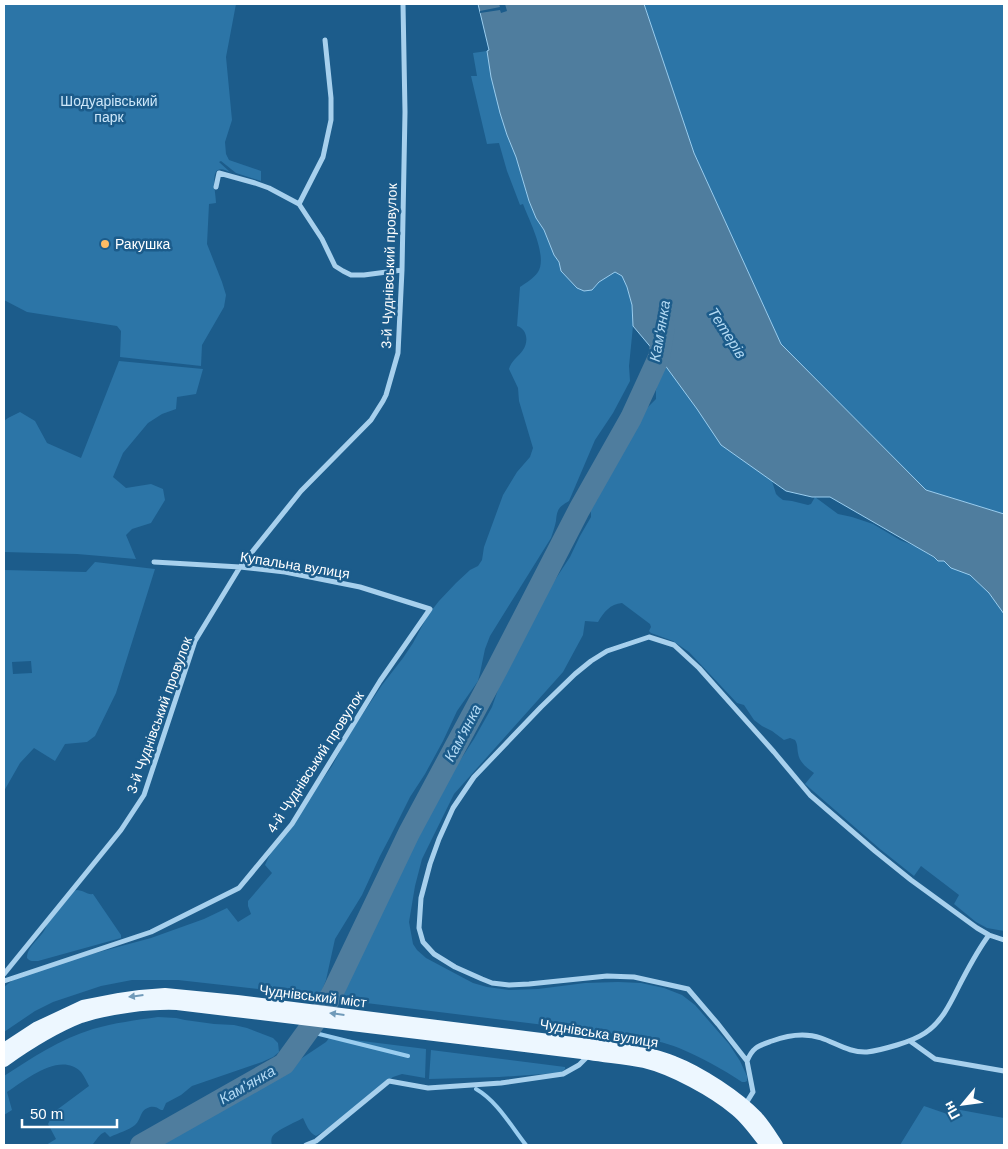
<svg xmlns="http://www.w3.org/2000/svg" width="1008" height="1149" font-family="Helvetica,sans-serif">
	<rect width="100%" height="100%" fill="#1c5c8b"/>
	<!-- green -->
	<path fill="#2c75a7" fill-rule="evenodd" d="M 4,4 L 236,4 L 226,57 L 232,120 L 225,142 L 226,154 L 229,160 L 261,171 L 261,181 L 236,173 L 221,161 L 219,162 L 230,172 C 227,171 221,168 218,170 C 211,173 216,196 216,203 L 209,204 L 207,244 L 222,282 L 226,295 L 224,307 L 202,345 L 201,366 L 120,357 L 121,331 L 117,326 L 27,312 L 4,300 Z
		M 644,4 L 1004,4 L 1004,514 L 926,490 L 781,344 L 694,153 Z
		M 487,51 L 491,77 L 507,135 L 516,157 L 529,201 L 536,218 L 544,230 L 554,255 L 559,262 L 561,271 L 592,290 L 599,282 L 615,272 L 622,276 L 627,287 L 632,305 L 633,326 L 629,366 L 630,381 L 613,413 L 595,440 L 569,501 C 559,507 557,509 556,521 C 555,526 553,532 551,538 L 490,636 L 485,649 L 480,673 L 478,681 L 457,711 L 443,741 L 425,774 L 410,797 L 390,837 L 380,856 L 362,895 L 335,939 L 326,980 L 320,996 L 178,980 L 132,980 L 101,986 L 53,1002 L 35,1011 L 4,1032 L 4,987 L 14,979 L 40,968 L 151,938 L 204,919 L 227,908 L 238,922 L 251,914 L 248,906 L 248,901 L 272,873 L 265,865 L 271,852 L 332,766 L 348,736 L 382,685 L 403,658 L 413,643 L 428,615 L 439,601 L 456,583 L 470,570 L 478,566 L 482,560 L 484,547 L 503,495 L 517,472 L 530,457 L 533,448 L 519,401 L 518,388 L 509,369 C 511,361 519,356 523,350 C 529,341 527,329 517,326 L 520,287 C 527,282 533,279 538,272 C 548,256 529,220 523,204 L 520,205 L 507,171 L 499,143 L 487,144 L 471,76 L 477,76 L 473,53 Z
		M 665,357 L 772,481 L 776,494 L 779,497 L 783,500 L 792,501 L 808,505 L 811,504 L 815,497 L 838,514 L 852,517 L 873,524 L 900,540 L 917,547 L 936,559 L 944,561 L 948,565 L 970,575 L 989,593 L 1004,614 L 1004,931 L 987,928 L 976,922 L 954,904 L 959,895 L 921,866 L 914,876 L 880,849 L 805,784 L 814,773 C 807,768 799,762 798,753 C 797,748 798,745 795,740 L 790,738 L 784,740 L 772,731 L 762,726 L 754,720 L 744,705 L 737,703 L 689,652 L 673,641 L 651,633 L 649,631 L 651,627 L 650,624 L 622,603 C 610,604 604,612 598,622 L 585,621 L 583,635 L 563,672 L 454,794 L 422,859 L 415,886 L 409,922 L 413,944 L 417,950 L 426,958 L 473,983 L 487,987 L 509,990 L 538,989 L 585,983 L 618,982 L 641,983 L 664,988 L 682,995 L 695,1005 L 729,1044 L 740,1061 L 747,1076 L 747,1081 L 745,1082 L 742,1082 C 723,1069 700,1057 679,1048 C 665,1042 649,1040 633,1036 L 342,1000 L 348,974 L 369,941 L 370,922 L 372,918 L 383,907 L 384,901 L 383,890 L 387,881 L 399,866 L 404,862 L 411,844 L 413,834 L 438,798 L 446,782 L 474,739 L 492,707 L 500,684 L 501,674 L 520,636 L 524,625 L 537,603 L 551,586 L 570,557 L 580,536 L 591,517 L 591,513 L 590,509 L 591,502 L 597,500 L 604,485 L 609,468 L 616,451 L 629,437 L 645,410 L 656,399 L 656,390 Z
		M 119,361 L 203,369 L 196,394 L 177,397 L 176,409 L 162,414 L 148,423 L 123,453 L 113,477 L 126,488 L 151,484 L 163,489 L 165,500 L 151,523 L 132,529 L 126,535 L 136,559 L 77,554 L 4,552 L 4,421 L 8,418 L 20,412 L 35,421 L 47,443 L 81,458 Z
		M 95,562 L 155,569 L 116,693 L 95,736 L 87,742 L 65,744 L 55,761 L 34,748 L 20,763 L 4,791 L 4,570 L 86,572 ZM 31,661 L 32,673 L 13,674 L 12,662 Z
		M 77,890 C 83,890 87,895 93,894 L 121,935 L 121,938 L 38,961 C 33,961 30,962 27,958 C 27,944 45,937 47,923 L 73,891 Z
		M 158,1017 L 176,1018 L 185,1020 L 214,1024 L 234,1025 L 247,1028 L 273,1038 L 278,1043 L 279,1052 L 273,1057 L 262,1062 L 192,1086 L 181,1095 L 166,1103 L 163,1110 L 161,1110 C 157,1107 154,1106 150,1107 C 139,1110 142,1119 135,1125 C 129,1130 118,1133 110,1137 L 105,1132 C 99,1134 96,1141 92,1145 L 46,1145 L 56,1139 L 48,1124 L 54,1112 L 89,1086 C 87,1082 84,1076 81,1072 C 60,1051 26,1080 7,1092 L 12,1110 L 4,1115 L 4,1076 C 32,1058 60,1039 93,1029 C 114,1023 136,1020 158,1017 Z
		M 330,1037 L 426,1049 L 425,1078 L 402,1074 L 393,1077 L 329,1128 L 316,1136 C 309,1133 306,1124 303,1118 C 296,1122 276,1130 272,1137 C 271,1140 271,1142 272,1145 L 149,1145 C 151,1144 154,1141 155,1140 C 160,1132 154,1130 165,1124 L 171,1127 L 177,1127 L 190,1119 L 209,1110 L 227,1092 L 254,1084 L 269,1078 L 302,1058 L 326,1042 Z
		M 431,1050 L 565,1067 L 565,1069 L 562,1072 L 558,1073 L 499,1077 L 429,1079 Z
		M 924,1106 L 953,1116 L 955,1109 L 1004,1118 L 1004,1145 L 900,1145 Z"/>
	<!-- water -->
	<path fill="#4f7d9e" stroke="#9acdef" d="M 478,4 L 644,4 L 694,153 L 781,344 L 926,490 L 1004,514 L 1004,614 L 989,593 L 970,575 L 951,568 L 944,561 L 938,561 L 934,557 L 830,497 L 812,497 L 786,491 L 721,445 L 697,409 L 659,357 L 633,326 L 632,305 L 627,287 L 622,276 L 615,272 L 599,282 L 592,290 L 584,291 L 577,288 L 561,271 L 559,262 L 554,255 L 544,230 L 536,218 L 529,201 L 516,157 L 507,135 L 500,113 L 491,77 L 487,51 L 489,50 Z"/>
	<!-- pier -->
	<path fill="#1c5c8b" d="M 499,4 L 505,4 L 507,11 L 501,13 L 500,10 L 480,13 L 480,11 L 500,7 Z"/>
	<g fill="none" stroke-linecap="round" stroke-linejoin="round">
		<!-- stream -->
		<path stroke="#9acdef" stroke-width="4" d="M 307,1031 L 408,1056
			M 476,1089 C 497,1101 511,1126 526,1145"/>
		<!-- river -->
		<path stroke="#4f7d9e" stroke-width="22" d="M 141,1145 L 284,1064 L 323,1010 L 332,994 L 409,833 L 497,669 L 579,510 L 631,418 L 659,357 L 664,327"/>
		<!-- minor -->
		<path stroke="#a7d0ed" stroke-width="5" d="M 325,40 L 331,98 L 331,120 L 323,157 L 299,204 L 322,239 L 335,266 L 343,271 L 351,275 L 364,275 L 402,270
			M 216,187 L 219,173 L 255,183 L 269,188 L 299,204
			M 4,974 L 121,830 L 144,795 L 195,641 L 240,567 L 301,491 L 371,420 L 383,401 L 386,395 L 398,353 L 402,270 L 405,112 L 403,4
			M 4,981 L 151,932 L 239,888 L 292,824 L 380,681 L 430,609 L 360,587 L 285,572 L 240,567 L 154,562
			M 910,1041 L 935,1059 L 1004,1071
			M 747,1061 C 753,1047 758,1046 772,1041 C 788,1035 804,1032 821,1038 C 836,1043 850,1053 867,1052 C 877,1051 887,1048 897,1045 C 907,1042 916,1039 925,1033 C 942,1022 951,1002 960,984 C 969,967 977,951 989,935
			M 745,1105 L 753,1092 L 747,1061 L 718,1024 L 688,989 L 634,977 L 607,976 L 529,984 L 509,985 L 492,983 L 482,979 L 455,967 L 434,954 L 423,942 L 419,928 L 421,898 L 430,864 L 439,839 L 453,808 L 474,777 L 541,707 L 575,674 L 591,661 L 607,651 L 649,637 L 674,645 L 699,668 L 774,752 L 810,795 L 875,851 L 911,880 L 977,928 L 989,935 L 1004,940
			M 306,1145 L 316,1141 L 389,1081 L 428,1088 L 501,1083 L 563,1074 L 579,1065 L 588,1056"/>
		<!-- primary -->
		<path stroke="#edf7ff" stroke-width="12" d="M 4,1049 L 36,1028 L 83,1006 L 119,999 L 140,996 L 165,994 L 237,1001 L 637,1051 C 650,1054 662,1057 674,1062 C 700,1072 738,1097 757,1117 C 765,1126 771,1136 777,1145
			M 4,1061 C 28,1044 53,1028 81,1017 C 108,1008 148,1003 177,1004 L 590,1054 C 608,1057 626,1058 644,1062 C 673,1069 713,1091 736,1110 C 748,1120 757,1133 766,1145"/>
	</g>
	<!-- one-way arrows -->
	<defs><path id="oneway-solid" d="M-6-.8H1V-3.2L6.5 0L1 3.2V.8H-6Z" transform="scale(1.25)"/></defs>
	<g fill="#709ab9">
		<use href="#oneway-solid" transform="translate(136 996) rotate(173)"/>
		<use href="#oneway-solid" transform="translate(337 1014) rotate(-173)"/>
	</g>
	<!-- markers -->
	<circle fill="#fdbc65" stroke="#1c5c8b" stroke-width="2" cx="105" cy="244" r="5"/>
	<g text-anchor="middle" stroke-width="5" stroke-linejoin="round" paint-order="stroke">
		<!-- park labels -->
		<g font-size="14" fill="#cde7f9" stroke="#1c5c8b">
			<text x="109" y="106">Шодуарівський<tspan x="109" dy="16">парк</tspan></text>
		</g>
		<!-- poi labels -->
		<g font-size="14" fill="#fff" stroke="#1c5c8b" text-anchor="start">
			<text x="115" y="249">Ракушка</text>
		</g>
		<!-- street labels -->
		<g font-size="14" fill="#fff" stroke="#1c5c8b">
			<text transform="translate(389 266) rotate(-88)" y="5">3-й Чуднівський провулок</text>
			<text transform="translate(295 565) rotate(9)" y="5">Купальна вулиця</text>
			<text transform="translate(159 715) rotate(-70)" y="5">3-й Чуднівський провулок</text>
			<text transform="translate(315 762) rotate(-57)" y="5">4-й Чуднівський провулок</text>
			<text transform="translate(313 996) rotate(7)" y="5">Чуднівський міст</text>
			<text transform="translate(599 1033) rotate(9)" y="5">Чуднівська вулиця</text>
		</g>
		<!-- water labels -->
		<g font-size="15" font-style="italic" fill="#b3daf4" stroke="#1c5c8b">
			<text transform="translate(660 331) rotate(-80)" y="5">Кам'янка</text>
			<text transform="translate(727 333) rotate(57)" y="5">Тетерів</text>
			<text transform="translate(463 733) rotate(-62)" y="5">Кам'янка</text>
			<text transform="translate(247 1085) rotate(-30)" y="5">Кам'янка</text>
		</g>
	</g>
	<!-- border -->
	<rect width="1008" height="1149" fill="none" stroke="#ffffff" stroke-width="10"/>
	<!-- north arrow -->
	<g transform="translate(963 1104) rotate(241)" stroke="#1c5c8b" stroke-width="4" paint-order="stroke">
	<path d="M0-4L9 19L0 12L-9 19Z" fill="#ffffff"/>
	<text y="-8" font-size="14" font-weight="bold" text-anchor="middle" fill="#ffffff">Пн</text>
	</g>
	<!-- scale -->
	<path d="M22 1119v8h95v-8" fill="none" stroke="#ffffff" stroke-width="2.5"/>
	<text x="30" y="1119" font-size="15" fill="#ffffff" stroke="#1c5c8b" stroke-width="4" paint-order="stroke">50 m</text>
</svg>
